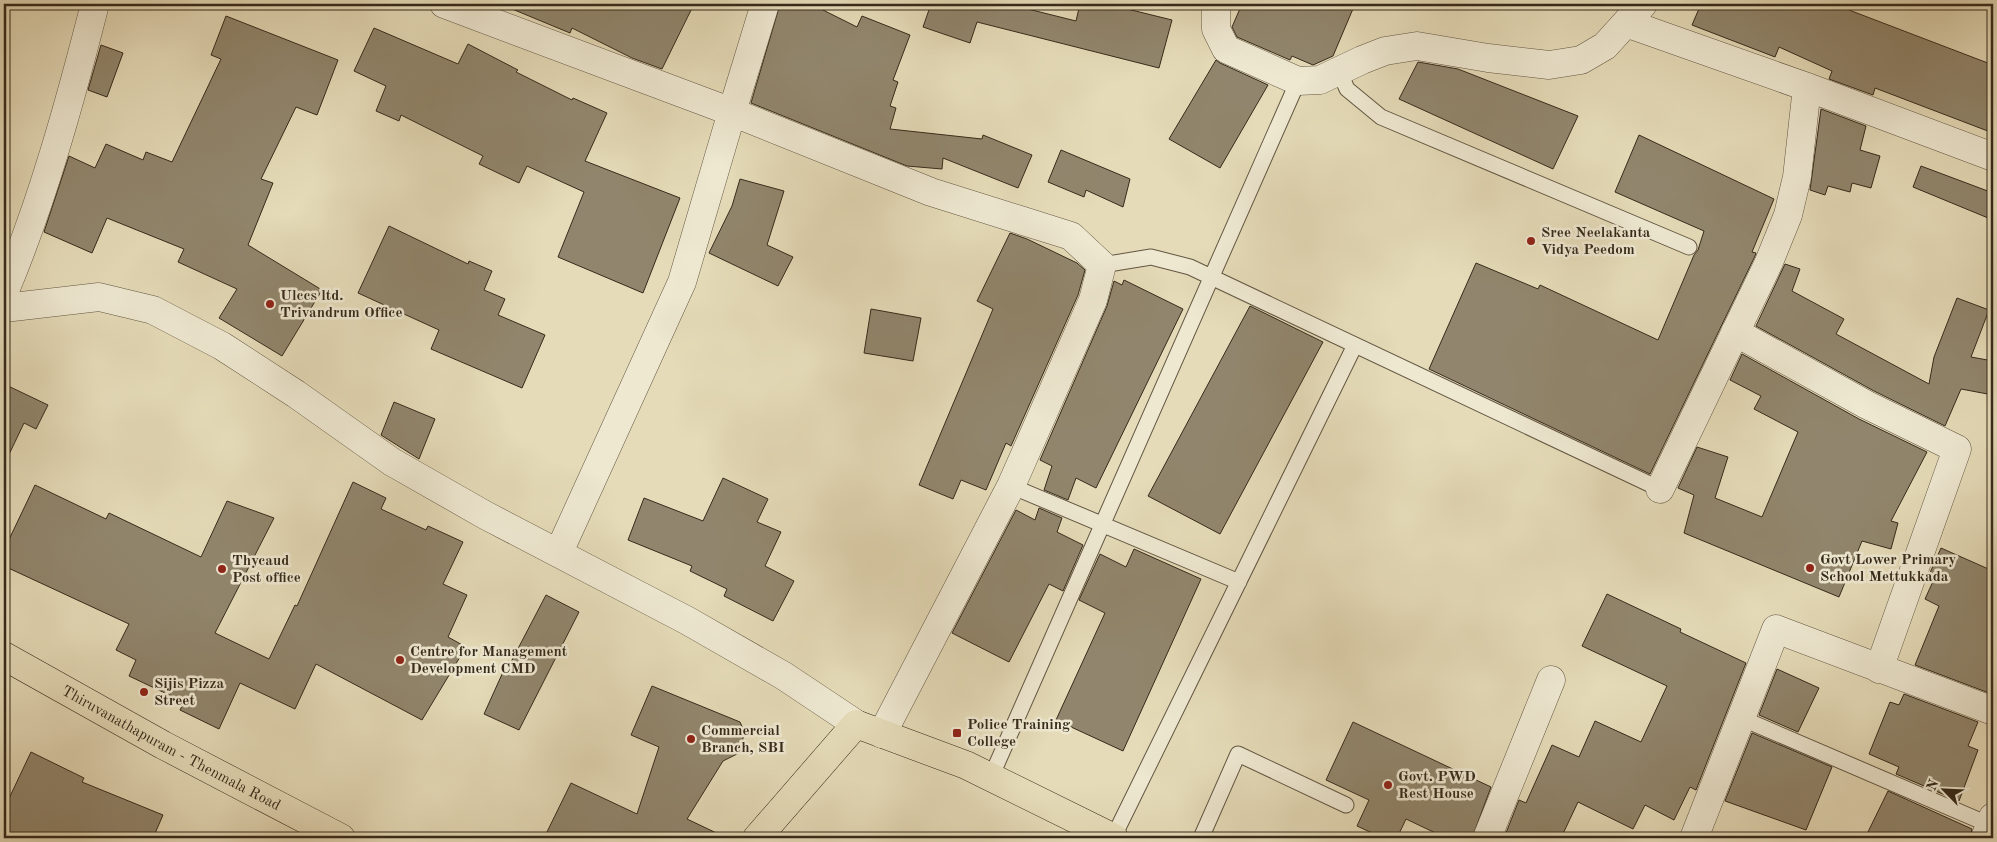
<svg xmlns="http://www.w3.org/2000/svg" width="1997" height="842" font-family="'Old Standard TT',serif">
	<rect width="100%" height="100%" fill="#e5dbb8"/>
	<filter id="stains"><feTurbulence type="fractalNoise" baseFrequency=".004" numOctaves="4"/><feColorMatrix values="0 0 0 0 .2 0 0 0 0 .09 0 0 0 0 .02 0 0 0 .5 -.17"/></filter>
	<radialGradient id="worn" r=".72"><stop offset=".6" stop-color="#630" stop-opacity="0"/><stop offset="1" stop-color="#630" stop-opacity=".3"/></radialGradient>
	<!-- building -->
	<path fill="#91866d" stroke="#362a1b" d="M 500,4 L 694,4 L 662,69 L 632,58 L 572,28 L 570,33 Z
		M 780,4 L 811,4 L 857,27 L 862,16 L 910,35 L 893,80 L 898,82 L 890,106 L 896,108 L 890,129 L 982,139 L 983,135 L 1032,155 L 1018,188 L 943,158 L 942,169 L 907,166 L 751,103 Z
		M 931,4 L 1008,4 L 1076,21 L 1080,4 L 1107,4 L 1172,20 L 1159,68 L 977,22 L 970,43 L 923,27 Z
		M 1242,4 L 1355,4 L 1333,56 L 1313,65 L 1292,56 L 1290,60 L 1237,37 L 1232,27 Z
		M 1701,4 L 1852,4 L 1849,10 L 1993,65 L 1993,133 L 1875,88 L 1873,95 L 1829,79 L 1832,71 L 1779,47 L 1775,57 L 1692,25 Z
		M 226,16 L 338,60 L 317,115 L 296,107 L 261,179 L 273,183 L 248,245 L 322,290 L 282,356 L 219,318 L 237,289 L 178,262 L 184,249 L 107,218 L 92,253 L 44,232 L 69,156 L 95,168 L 106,144 L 143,160 L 146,152 L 172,162 L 221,59 L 211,55 Z
		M 374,28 L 458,64 L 468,44 L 518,70 L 516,72 L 572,100 L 573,98 L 607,113 L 585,161 L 680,198 L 643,293 L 558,257 L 584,192 L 527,166 L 519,183 L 479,164 L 483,156 L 401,115 L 399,121 L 376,111 L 386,86 L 354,71 Z
		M 101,45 L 123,53 L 107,97 L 88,90 Z
		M 1216,60 L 1220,63 L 1268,85 L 1220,168 L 1169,139 Z
		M 1418,62 L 1458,69 L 1578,116 L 1553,169 L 1399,99 Z
		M 1821,109 L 1866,126 L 1860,150 L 1880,156 L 1871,188 L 1852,183 L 1850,192 L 1828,186 L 1825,195 L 1810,190 Z
		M 1639,135 L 1774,199 L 1752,252 L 1756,253 L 1755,256 L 1650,474 L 1429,369 L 1476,263 L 1538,289 L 1540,285 L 1658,340 L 1694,255 L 1698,250 L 1704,231 L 1615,192 Z
		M 1061,150 L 1130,179 L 1123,207 L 1086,190 L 1084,197 L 1048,182 Z
		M 1921,166 L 1993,193 L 1993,220 L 1913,187 Z
		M 740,179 L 784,191 L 767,245 L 793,257 L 778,286 L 709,253 L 732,206 Z
		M 389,226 L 468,264 L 469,261 L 492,271 L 484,290 L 505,299 L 498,315 L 545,335 L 522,388 L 431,349 L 439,330 L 358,293 Z
		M 1010,233 L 1027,239 L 1077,263 L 1085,270 L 1078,295 L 1011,446 L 1006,443 L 986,490 L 961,480 L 953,499 L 919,485 L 993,309 L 977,301 Z
		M 1785,264 L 1800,269 L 1792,291 L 1844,319 L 1836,334 L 1929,384 L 1934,357 L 1957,298 L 1989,310 L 1971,357 L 1993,361 L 1993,395 L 1961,389 L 1945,426 L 1874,391 L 1756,326 Z
		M 1124,280 L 1183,309 L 1096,488 L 1076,478 L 1068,500 L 1044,490 L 1052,466 L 1040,460 L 1107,306 L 1114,281 L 1122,285 Z
		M 1250,306 L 1323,342 L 1220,534 L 1148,496 Z
		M 871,309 L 921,318 L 913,361 L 864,353 Z
		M 1742,354 L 1859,419 L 1927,452 L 1891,521 L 1898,523 L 1891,549 L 1862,541 L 1839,597 L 1684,533 L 1694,495 L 1678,488 L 1697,447 L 1728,457 L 1715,498 L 1762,517 L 1798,432 L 1754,409 L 1761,396 L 1730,380 Z
		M 4,384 L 48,405 L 36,429 L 24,423 L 4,465 Z
		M 394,402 L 435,419 L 419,459 L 381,435 Z
		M 723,478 L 768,499 L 757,522 L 781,532 L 765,566 L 794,581 L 773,621 L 724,596 L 727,589 L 690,571 L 692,566 L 628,540 L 644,498 L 703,521 Z
		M 353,482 L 386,498 L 381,509 L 426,530 L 428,526 L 463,542 L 443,584 L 467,595 L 448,637 L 466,647 L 422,720 L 316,664 L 295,709 L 240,683 L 219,729 L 180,710 L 184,702 L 129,676 L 136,660 L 116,650 L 129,624 L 4,566 L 4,550 L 35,485 L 106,519 L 109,513 L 201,557 L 227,501 L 274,518 L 215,633 L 269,659 L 295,605 L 297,606 Z
		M 1039,508 L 1062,518 L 1057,532 L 1083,545 L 1063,591 L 1049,584 L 1009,662 L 952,633 L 1016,510 L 1035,520 Z
		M 1941,548 L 1993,571 L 1993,683 L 1989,693 L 1915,665 L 1939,606 L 1925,599 L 1935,577 L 1929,575 Z
		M 1134,549 L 1201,579 L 1123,751 L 1056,720 L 1105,613 L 1079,600 L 1100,554 L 1126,567 Z
		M 1607,594 L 1681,629 L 1680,632 L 1746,663 L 1696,790 L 1690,787 L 1674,820 L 1645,805 L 1633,829 L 1578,802 L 1561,838 L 1504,838 L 1519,800 L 1526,803 L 1552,745 L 1579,757 L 1595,721 L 1641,742 L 1667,686 L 1582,646 Z
		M 546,595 L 579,612 L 519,730 L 484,714 L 508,661 L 511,662 Z
		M 1777,669 L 1819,688 L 1798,732 L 1759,715 Z
		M 652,686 L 740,722 L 744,731 L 741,752 L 723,761 L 687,819 L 727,838 L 544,838 L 571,783 L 637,814 L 659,747 L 631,735 Z
		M 1904,694 L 1978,722 L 1968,746 L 1978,750 L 1959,801 L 1896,774 L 1899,767 L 1869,754 L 1890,702 L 1899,705 Z
		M 1353,722 L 1491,787 L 1472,838 L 1446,838 L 1406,819 L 1397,838 L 1383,838 L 1357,826 L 1369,800 L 1326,780 Z
		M 1752,733 L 1832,767 L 1806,830 L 1725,801 Z
		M 31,752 L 84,778 L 82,782 L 163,815 L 153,838 L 4,838 L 4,809 Z
		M 1888,791 L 1972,829 L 1970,838 L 1865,838 Z"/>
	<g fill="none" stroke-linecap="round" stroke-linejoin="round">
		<!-- service casing -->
		<g stroke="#625642" stroke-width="17">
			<path id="service" d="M 1339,71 L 1347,89 L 1381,117 L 1689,247
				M 1102,265 L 1151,257 L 1190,267 L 1660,489
				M 1011,486 L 1239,582
				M 1741,718 L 1990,825
				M 991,777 L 1298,81
				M 1113,838 L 1355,345
				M 1201,838 L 1238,754 L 1346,805"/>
		</g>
		<!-- minor casing -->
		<g stroke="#625642" stroke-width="29">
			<path id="minor" d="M 444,4 L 732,112 L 682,282 L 559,552
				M 765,4 L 732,112 L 931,192 L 1071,236 L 1102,265 L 1093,300 L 1011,486 L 882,734
				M 1216,4 L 1216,29 L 1226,49 L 1298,81 L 1320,80 L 1362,60 L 1385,51 L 1417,46 L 1488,58 L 1549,65 L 1581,60 L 1605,46 L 1643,4
				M 1626,23 L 1807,87 L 1993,157
				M 4,308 L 99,297 L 153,310 L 222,346 L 296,394 L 392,462 L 485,515 L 688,621 L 784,676 L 856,724
				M 1735,332 L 1867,405 L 1957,449 L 1879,669
				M 1660,489 L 1769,262 L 1788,215 L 1797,177 L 1807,87
				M 1487,838 L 1551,680
				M 1694,838 L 1776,629 L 1993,711"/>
		</g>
		<!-- tertiary casing -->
		<g stroke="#625642" stroke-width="29">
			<path id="tertiary" d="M 4,293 C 43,200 70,102 95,4
				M 1985,838 L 1993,817"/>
		</g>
		<!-- primary casing -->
		<g stroke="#362a1b" stroke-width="29">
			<g id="primary">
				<path id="s1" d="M 4,656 L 163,745 L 341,838"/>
				<path d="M 757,838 L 856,724 L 966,765 L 1114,838"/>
			</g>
		</g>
		<!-- service -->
		<use href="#service" stroke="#eee8d1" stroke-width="15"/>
		<!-- minor -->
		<use href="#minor" stroke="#eee8d1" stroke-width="28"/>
		<!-- tertiary -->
		<use href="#tertiary" stroke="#eee8d1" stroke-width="28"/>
		<!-- primary -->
		<use href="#primary" stroke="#e5dbb8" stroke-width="28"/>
	</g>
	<!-- markers -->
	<g fill="#8f2418" stroke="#eee8d1" stroke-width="2">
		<circle cx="1531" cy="241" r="5"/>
		<circle cx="270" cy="304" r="5"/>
		<circle cx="1810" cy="568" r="5"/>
		<circle cx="222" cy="569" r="5"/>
		<circle cx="400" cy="660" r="5"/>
		<circle cx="144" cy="692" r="5"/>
		<rect x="952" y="728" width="10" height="10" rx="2.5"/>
		<circle cx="691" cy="739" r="5"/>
		<circle cx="1388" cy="785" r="5"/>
	</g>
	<g text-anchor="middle" stroke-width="5" stroke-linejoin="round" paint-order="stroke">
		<!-- poi labels -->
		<g font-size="15" font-weight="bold" fill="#362a1b" stroke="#eee8d1" text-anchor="start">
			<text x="1541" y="237">Sree Neelakanta<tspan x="1541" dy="17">Vidya Peedom</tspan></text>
			<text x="280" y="300">Ulccs ltd.<tspan x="280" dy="17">Trivandrum Office</tspan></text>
			<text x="1820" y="564">Govt Lower Primary<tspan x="1820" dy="17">School Mettukkada</tspan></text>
			<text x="232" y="565">Thycaud<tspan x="232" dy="17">Post office</tspan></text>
			<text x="410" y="656">Centre for Management<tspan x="410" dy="17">Development CMD</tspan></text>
			<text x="154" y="688">Sijis Pizza<tspan x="154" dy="17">Street</tspan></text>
			<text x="967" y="729">Police Training<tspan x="967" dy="17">College</tspan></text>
			<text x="701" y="735">Commercial<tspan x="701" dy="17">Branch, SBI</tspan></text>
			<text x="1398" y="781">Govt. PWD<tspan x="1398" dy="17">Rest House</tspan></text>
		</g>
		<!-- street labels -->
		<g font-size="15" fill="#362a1b" stroke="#eee8d1">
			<text dy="5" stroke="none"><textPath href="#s1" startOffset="191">Thiruvanathapuram - Thenmala Road</textPath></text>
		</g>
	</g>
	<!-- margin -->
	<rect width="1997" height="842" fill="none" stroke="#e5dbb8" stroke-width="20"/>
	<rect x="5" y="5" width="1987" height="832" fill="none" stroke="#362a1b" stroke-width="2.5"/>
	<rect x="10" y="10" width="1977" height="822" fill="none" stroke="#362a1b"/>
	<!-- north arrow -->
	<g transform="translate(1944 790) rotate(294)" stroke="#eee8d1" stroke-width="4" paint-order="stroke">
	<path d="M0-4L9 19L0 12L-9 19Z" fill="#362a1b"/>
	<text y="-8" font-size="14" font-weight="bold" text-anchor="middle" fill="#362a1b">N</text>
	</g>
	<rect width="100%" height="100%" filter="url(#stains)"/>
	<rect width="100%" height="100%" fill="url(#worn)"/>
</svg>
